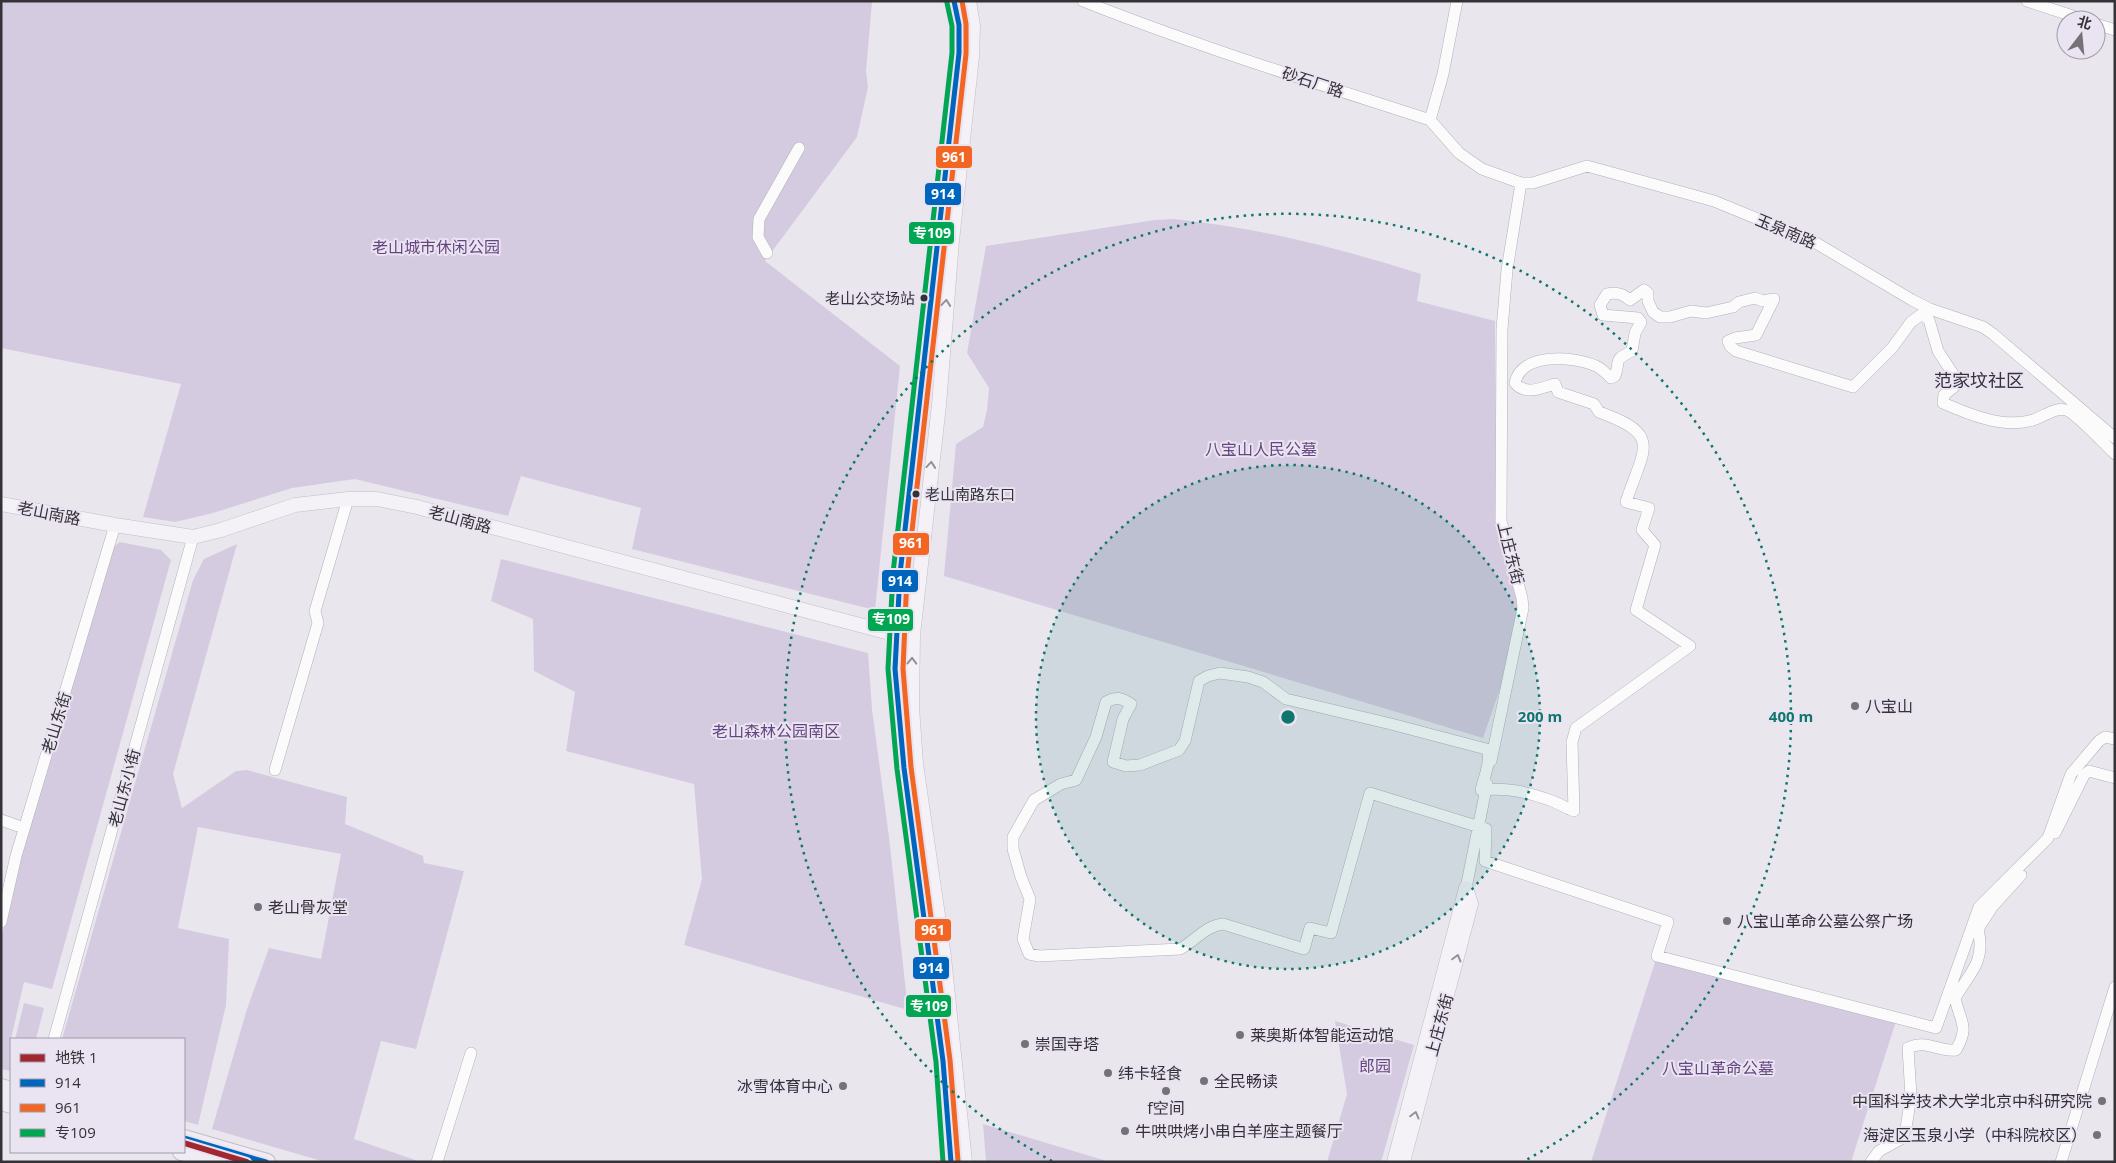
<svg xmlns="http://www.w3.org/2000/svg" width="2116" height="1163" font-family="'Open Sans','Noto Sans SC',sans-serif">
	<rect width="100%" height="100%" fill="#eae6ee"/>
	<!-- green -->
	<path fill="#d5cbe0" d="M 1,1 L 874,1 L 872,2 L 866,71 L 868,87 L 857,137 L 765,261 L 900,366 L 875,610 L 632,549 L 641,508 L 521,476 L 508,516 L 355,479 L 292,488 L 213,513 L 175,522 L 143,517 L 181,384 L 1,348 Z
		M 1174,219 C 1260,228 1339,248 1421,274 L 1417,301 L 1495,321 L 1496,517 L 1519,601 L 1506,671 L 1483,738 L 944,576 L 956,444 L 983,427 L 987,410 L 989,388 L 967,353 L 986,246 L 1155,220 Z
		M 120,542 L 161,550 L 171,560 L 52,989 L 24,982 L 11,1039 L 11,1071 L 1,1069 L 1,939 L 21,853 L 113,547 Z
		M 237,544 L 173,774 L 182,808 L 236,771 L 247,770 L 347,797 L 345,824 L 423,856 L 424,863 L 464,871 L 416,1049 L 381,1041 L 354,1139 L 421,1162 L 325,1162 L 212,1129 L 247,1009 L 269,948 L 321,959 L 341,854 L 198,827 L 178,928 L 229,939 L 226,1005 L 198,1125 L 184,1121 L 184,1039 L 62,1039 L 193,580 L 204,559 Z
		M 501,559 L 868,653 L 872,709 L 889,837 L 908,1010 L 684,945 L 702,879 L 694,784 L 566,751 L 575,692 L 534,671 L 533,619 L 491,601 Z
		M 1657,956 L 1897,1018 L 1851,1162 L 1591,1162 Z
		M 24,1003 L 44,1008 L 36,1039 L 15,1039 Z
		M 1335,1021 L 1414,1045 L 1381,1162 L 1327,1162 L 1347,1094 Z
		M 983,1124 L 1110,1162 L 986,1162 Z"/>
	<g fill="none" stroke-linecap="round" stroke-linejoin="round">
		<!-- minor casing -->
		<g stroke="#b2b0b6" stroke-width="12">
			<path id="minor" d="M 1083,1 C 1196,46 1313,82 1430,120 L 1443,74 L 1457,1
				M 2027,1 L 2085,20
				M 2096,24 L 2115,30
				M 1430,120 L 1459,153 L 1482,169 L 1521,183 L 1533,183 L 1587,166 L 1714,201 L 1816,243 L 1912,300 L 1930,309 L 1983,327 L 1993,334 L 2115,438
				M 767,253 L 758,237 L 759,219 L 799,148
				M 2115,454 C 2105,445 2076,413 2066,410 C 2053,407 2041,419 2029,421 C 2002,428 1968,414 1943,403 L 1944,395 L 1954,387 L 1953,374 L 1938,351 L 1929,320 L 1922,314 L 1911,322 L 1892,348 L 1853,387 L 1736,351 L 1730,346 L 1728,341 L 1735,338 L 1756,335 L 1774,299 L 1763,301 L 1755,298 L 1739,302 L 1733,307 L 1706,313 L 1691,311 L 1670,317 L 1660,317 L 1653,312 L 1648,301 L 1648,293 L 1644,290 L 1630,300 C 1623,294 1617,292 1607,294 L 1600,305 L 1603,315 L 1638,318 L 1641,322 L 1635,333 L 1632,351 C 1612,361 1621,359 1615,376 L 1611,378 C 1607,374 1601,368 1596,366 C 1574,356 1521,352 1515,383 C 1526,396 1541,388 1555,384 L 1558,392 L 1594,404 L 1599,412 C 1663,435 1644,447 1626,502 L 1649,508 L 1642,530 L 1655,545 L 1636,610 L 1690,646 L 1576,728 L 1572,742 L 1574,811 C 1566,808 1560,804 1552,801 C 1527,792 1508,787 1481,790 C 1483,780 1493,758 1486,749 L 1391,724 L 1286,699 L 1263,682 L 1248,677 L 1220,673 L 1208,676 L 1199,681 L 1185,741 L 1179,750 L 1140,765 L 1126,766 L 1113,762 L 1123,719 L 1131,704 C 1122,698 1116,696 1106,702 L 1096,737 L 1076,780 L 1061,784 L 1034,800 L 1013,837 L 1013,849 L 1021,877 L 1030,899 L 1023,939 L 1029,954 L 1039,956 L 1180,949 C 1195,941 1205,926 1223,924 L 1304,949 L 1310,928 L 1331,933 L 1370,793 L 1486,829 L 1485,861 L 1668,922 L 1657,956 L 1936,1028 L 1979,907 L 2048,838 L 2071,774 L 2099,741 L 2105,737 L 2115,739
				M 1491,761 L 1523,608 L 1522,598 L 1501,521 L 1502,329 L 1507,270 L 1521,183
				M 275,770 L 318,623 L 315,611 L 348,499
				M 1,820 L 24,828
				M 2055,833 L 2084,775 L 2089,771 L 2115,778
				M 1466,888 L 1487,784
				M 1,922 L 16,856 L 115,525
				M 54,1039 L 193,537
				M 437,1162 L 471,1053
				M 1871,1162 L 1879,1151 L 1901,1139 L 1906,1128 L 1911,1096 L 1908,1048 C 1926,1039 1938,1052 1956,1050 C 1970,1026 1960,1022 1955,998 C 1970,972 1986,962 1978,929 L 1992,907 L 2021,875
				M 2061,1162 L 2115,987"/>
		</g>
		<!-- major casing -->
		<g stroke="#c2bcc8" stroke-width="15">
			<path id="major" d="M 1,504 L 115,525 L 193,537 L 221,530 L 295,505 L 348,499 L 377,499 L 417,507 L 886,632 L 905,635
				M 951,1162 L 943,1061 L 904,768 L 895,669 L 900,574 L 959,53 L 959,25 L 954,1
				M 965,1162 L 944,957 L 916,764 L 912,707 L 913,635 L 939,405 L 952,241 L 972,57 L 973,25 L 969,1
				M 1394,1162 L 1466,888 L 1471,904 L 1403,1162"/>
		</g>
		<!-- highway casing -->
		<g stroke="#c2bcc8" stroke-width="18">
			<path id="highway" d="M 1,1087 L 11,1090
				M 1,1102 L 11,1105
				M 184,1138 L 267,1162
				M 181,1152 L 218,1162"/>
		</g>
		<!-- minor -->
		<use href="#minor" stroke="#fcfbfc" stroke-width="11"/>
		<!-- major -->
		<use href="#major" stroke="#f4f2f7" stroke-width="14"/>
		<!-- highway -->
		<use href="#highway" stroke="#f0ecf4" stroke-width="16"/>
		<!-- bus-1 casing -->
		<g stroke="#eae3f1" stroke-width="9">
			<path id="bus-1" d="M 184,1138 L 266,1162
				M 951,1162 L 943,1061 L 904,768 L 895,669 L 900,574 L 959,53 L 959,25 L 954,1"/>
		</g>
		<!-- bus-2 casing -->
		<g stroke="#eae3f1" stroke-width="9">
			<path id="bus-2" d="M 958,1161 L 950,1060 L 911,767 L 903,669 L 907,575 L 966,54 L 966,24 L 962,1"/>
		</g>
		<!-- bus-3 casing -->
		<g stroke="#eae3f1" stroke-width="9">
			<path id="bus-3" d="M 943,1162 L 936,1062 L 897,769 L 888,669 L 893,573 L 952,53 L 952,26 L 947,3"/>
		</g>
		<!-- bus-1 -->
		<use href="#bus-1" stroke="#0065bd" stroke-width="5"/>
		<!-- bus-2 -->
		<use href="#bus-2" stroke="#f26522" stroke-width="5"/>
		<!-- bus-3 -->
		<use href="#bus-3" stroke="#00a651" stroke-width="5"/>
		<!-- metro-1 casing -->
		<g stroke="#eae3f1" stroke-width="10">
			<path id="metro-1" d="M 184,1143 L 247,1162"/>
		</g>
		<!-- metro-1 -->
		<use href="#metro-1" stroke="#a12830" stroke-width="6"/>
	</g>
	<!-- one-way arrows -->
	<defs><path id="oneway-chevron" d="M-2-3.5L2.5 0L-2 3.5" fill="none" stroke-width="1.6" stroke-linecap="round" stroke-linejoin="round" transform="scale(1.25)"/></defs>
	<g stroke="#949297">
		<use href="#oneway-chevron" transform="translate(946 303) rotate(-85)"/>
		<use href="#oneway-chevron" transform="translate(931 465) rotate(-85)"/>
		<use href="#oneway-chevron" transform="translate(912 661) rotate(-89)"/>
		<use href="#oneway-chevron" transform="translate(1457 958) rotate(-75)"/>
		<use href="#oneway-chevron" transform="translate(1415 1115) rotate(-75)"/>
	</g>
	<!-- distance rings -->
	<circle cx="1288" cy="717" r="252" fill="#0f766e" fill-opacity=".12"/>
	<g fill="none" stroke="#0f766e" stroke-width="2.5" stroke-dasharray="2.5 5">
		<circle cx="1288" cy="717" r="252"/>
		<path d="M1052 1161A503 503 0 1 1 1524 1161"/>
	</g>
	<!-- markers -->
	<g fill="#343237" stroke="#eae3f1" stroke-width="2">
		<circle cx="924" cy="298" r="4.5"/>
		<circle cx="916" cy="494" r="4.5"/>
	</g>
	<g fill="#747177" stroke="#eae3f1" stroke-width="2">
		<circle cx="1855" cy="706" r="5"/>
		<circle cx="258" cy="907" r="5"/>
		<circle cx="1727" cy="921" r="5"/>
		<circle cx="1240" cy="1035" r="5"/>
		<circle cx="1025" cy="1044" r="5"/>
		<circle cx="1108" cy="1073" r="5"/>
		<circle cx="1204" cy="1081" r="5"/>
		<circle cx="843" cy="1086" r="5"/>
		<circle cx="1166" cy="1091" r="5"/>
		<circle cx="2102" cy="1101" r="5"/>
		<circle cx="1125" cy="1131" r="5"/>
		<circle cx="2097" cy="1135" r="5"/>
	</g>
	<g text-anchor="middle" stroke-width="4" stroke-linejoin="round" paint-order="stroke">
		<!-- bus labels -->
		<g font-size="15" fill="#343237" stroke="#eae3f1" text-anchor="end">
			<text x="915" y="304">老山公交场站</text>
			<text x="925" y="500" text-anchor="start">老山南路东口</text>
		</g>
		<!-- street labels -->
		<g font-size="16" fill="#343237" stroke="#eae3f1">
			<text transform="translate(1313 82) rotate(18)" y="6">砂石厂路</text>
			<text transform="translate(1786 231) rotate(23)" y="6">玉泉南路</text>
			<text transform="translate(49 513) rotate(11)" y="6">老山南路</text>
			<text transform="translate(460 519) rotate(15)" y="6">老山南路</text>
			<text transform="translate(1511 553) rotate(76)" y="6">上庄东街</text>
			<text transform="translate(56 723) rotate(-73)" y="6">老山东街</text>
			<text transform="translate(124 788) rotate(-75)" y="6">老山东小街</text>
			<text transform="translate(1439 1025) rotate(-75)" y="6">上庄东街</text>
		</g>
		<!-- park labels -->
		<g font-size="16" fill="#654681" stroke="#eae3f1">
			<text x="436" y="253">老山城市休闲公园</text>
			<text x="1261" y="455">八宝山人民公墓</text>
			<text x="776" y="737">老山森林公园南区</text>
			<text x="1375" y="1072">郎园</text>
			<text x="1718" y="1074">八宝山革命公墓</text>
		</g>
		<!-- poi labels -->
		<g font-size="16" fill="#343237" stroke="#eae3f1" text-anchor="start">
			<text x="1865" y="712">八宝山</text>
			<text x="268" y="913">老山骨灰堂</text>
			<text x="1737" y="927">八宝山革命公墓公祭广场</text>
			<text x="1250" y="1041">莱奥斯体智能运动馆</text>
			<text x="1035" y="1050">崇国寺塔</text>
			<text x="1118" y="1079">纬卡轻食</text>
			<text x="1214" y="1087">全民畅读</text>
			<text x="833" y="1092" text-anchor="end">冰雪体育中心</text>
			<text x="2092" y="1107" text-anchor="end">中国科学技术大学北京中科研究院</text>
			<text x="1166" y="1114" text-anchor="middle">f空间</text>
			<text x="1135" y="1137">牛哄哄烤小串白羊座主题餐厅</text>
			<text x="2087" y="1141" text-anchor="end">海淀区玉泉小学（中科院校区）</text>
		</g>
		<!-- neighbourhood labels -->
		<g font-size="18" fill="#36313c" stroke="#eae3f1">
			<text x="1979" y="387">范家坟社区</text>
		</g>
	</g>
	<circle cx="1288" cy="717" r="8" fill="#0f766e" stroke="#eae3f1" stroke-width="2.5"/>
	<g font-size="15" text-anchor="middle" font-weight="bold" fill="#0f766e" stroke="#eae3f1" stroke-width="4" stroke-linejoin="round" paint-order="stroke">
		<text x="1540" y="722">200 m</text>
		<text x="1791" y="722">400 m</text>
	</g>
	<g stroke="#eae3f1" stroke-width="2">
		<rect x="935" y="145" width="38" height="24" rx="5" fill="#f26522"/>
		<rect x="924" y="182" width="38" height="24" rx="5" fill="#0065bd"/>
		<rect x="908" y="221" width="47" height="24" rx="5" fill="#00a651"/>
		<rect x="892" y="532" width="38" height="24" rx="5" fill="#f26522"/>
		<rect x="881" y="569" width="38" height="24" rx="5" fill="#0065bd"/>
		<rect x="867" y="608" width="47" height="24" rx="5" fill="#00a651"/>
		<rect x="914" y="918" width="38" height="24" rx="5" fill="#f26522"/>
		<rect x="912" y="956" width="38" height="24" rx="5" fill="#0065bd"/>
		<rect x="905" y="994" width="47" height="24" rx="5" fill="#00a651"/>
	</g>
	<g font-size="14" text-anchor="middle" font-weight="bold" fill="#fff">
		<text x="954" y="162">961</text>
		<text x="943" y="199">914</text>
		<text x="932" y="238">专109</text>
		<text x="911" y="548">961</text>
		<text x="900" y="586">914</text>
		<text x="891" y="624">专109</text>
		<text x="933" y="935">961</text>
		<text x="931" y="973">914</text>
		<text x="929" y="1011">专109</text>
	</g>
	<!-- border -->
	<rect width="2116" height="1163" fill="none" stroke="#343237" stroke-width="5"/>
	<!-- legend -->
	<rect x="10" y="1038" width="175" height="115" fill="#eae3f1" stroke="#a19ca7"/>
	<rect x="20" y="1054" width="25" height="8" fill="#a12830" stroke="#a19ca7"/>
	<text x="55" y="1063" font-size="15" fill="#343237">地铁 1</text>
	<rect x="20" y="1079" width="25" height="8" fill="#0065bd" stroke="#a19ca7"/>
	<text x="55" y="1088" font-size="15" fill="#343237">914</text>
	<rect x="20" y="1104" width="25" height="8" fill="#f26522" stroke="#a19ca7"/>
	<text x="55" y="1113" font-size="15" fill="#343237">961</text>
	<rect x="20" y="1129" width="25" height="8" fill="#00a651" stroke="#a19ca7"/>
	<text x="55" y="1138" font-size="15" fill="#343237">专109</text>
	<!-- north arrow -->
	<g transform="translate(2081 35) rotate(16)"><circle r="24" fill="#eae3f1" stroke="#a19ca7"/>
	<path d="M0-4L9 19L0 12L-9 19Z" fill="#747177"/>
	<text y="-8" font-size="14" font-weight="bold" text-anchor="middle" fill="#343237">北</text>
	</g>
</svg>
